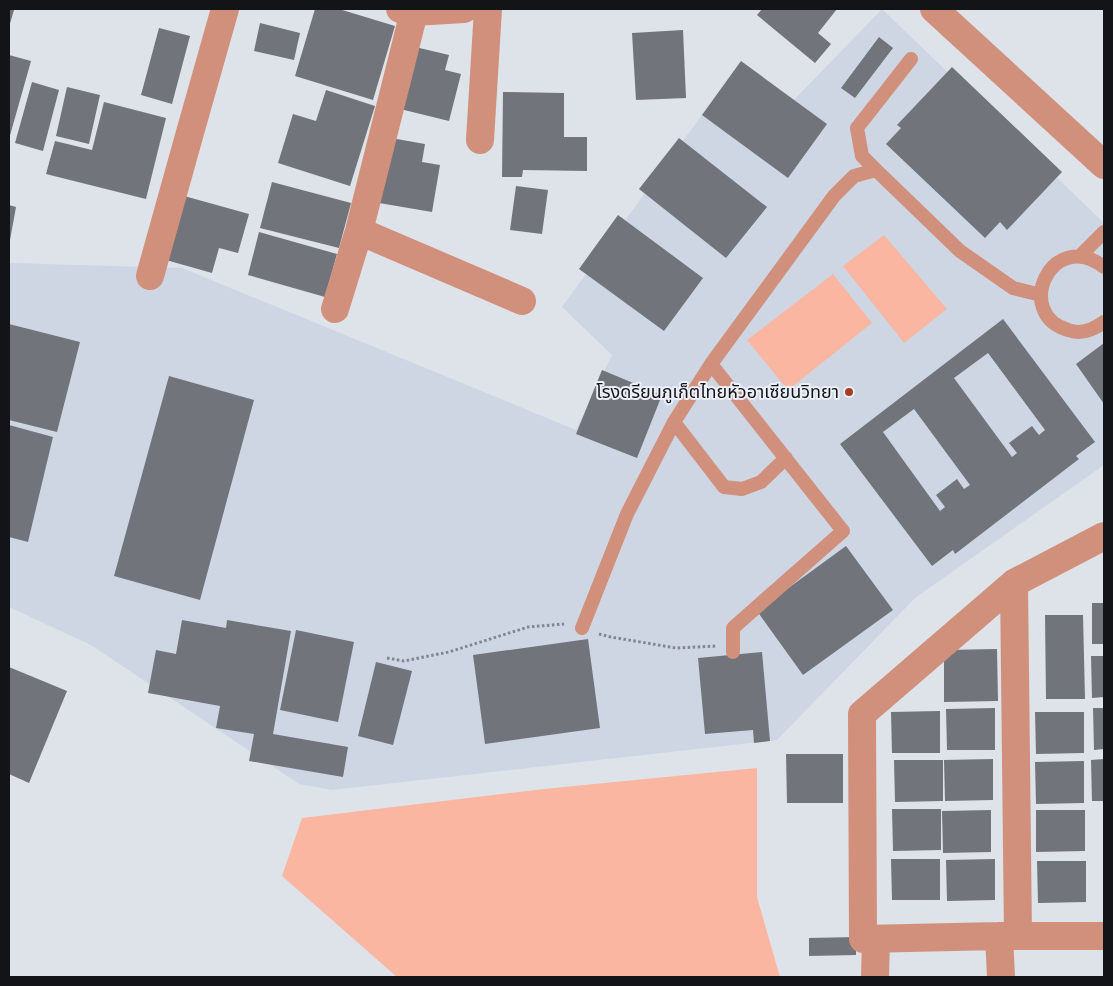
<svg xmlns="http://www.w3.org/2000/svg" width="1113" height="986" font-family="'Alegreya Sans','Noto Sans Thai',sans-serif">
	<rect width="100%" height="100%" fill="#dee2e9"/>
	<!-- built -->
	<path fill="#ced6e4" d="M 882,9 L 1104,223 L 1104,465 L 915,598 L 777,740 L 332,790 L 299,784 L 91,645 L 9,607 L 9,263 L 182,268 L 576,430 L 612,355 L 562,307 L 739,64 L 793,101 Z"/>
	<!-- green -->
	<path fill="#fbb6a1" d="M 884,235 L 947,309 L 904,343 L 843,266 Z
		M 833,274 L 872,323 L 788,390 L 747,340 Z
		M 757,768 L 757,897 L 780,977 L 397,977 L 282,876 L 302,818 L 544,789 Z"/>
	<!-- building -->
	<path fill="#71757b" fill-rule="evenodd" d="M 9,9 L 14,10 L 9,27 Z
		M 315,9 L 339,9 L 395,26 L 373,100 L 295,76 Z
		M 762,9 L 837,9 L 818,33 L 831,44 L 815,63 L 757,15 Z
		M 260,23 L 300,33 L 294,60 L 254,51 Z
		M 159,28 L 190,36 L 172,104 L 141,95 Z
		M 683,30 L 686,98 L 636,100 L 632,33 Z
		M 879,37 L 893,48 L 855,98 L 841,88 Z
		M 411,46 L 449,55 L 445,70 L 461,74 L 449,121 L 396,108 Z
		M 9,55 L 31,61 L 9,139 Z
		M 741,61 L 827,124 L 788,178 L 702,115 Z
		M 952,67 L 1062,172 L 1007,230 L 1000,222 L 985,238 L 886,144 L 901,128 L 897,125 Z
		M 32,82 L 59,90 L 43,151 L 15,143 Z
		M 67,87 L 100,95 L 89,144 L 56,136 Z
		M 326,90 L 375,106 L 350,186 L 278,163 L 293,114 L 316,121 Z
		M 503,92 L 564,93 L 564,137 L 587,137 L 587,171 L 523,170 L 522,177 L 502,177 Z
		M 104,102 L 166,118 L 146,199 L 46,174 L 55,141 L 92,150 Z
		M 391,138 L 425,144 L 422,162 L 440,165 L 432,212 L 379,203 Z
		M 679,138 L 767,207 L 726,258 L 639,189 Z
		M 272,182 L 351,203 L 339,248 L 260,228 Z
		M 516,186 L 548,190 L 542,234 L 510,230 Z
		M 177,194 L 249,214 L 238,253 L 219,248 L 212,273 L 159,258 Z
		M 9,205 L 16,207 L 10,240 L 9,240 Z
		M 618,215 L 703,278 L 664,331 L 579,269 Z
		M 259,232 L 337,254 L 325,297 L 248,275 Z
		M 1003,319 L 1095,442 L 1076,456 L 1079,459 L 955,554 L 953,550 L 932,566 L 840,444 ZM 988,353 L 1045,430 L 1039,435 L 1032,426 L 1009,443 L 1017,453 L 1012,457 L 954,378 ZM 914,409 L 970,485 L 964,489 L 957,479 L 936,495 L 945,507 L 940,511 L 883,432 Z
		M 9,324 L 80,342 L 57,432 L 9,420 Z
		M 1104,343 L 1104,404 L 1076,364 Z
		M 602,370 L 662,395 L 637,458 L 576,434 Z
		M 169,376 L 254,400 L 200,600 L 114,576 Z
		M 9,425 L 53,437 L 28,542 L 9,537 Z
		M 846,546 L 893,610 L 803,675 L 757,611 Z
		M 1092,603 L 1104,603 L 1104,644 L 1092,644 Z
		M 1045,615 L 1083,615 L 1085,699 L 1046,699 Z
		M 182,620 L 226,628 L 227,620 L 291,631 L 273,734 L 348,747 L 343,777 L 249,761 L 254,734 L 216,728 L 220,706 L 148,693 L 156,650 L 176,654 Z
		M 296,630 L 354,642 L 338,722 L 280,710 Z
		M 588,639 L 600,728 L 485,744 L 473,655 Z
		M 997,649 L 998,701 L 944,702 L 944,650 Z
		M 762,652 L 770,741 L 754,743 L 753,730 L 705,734 L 698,658 Z
		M 1091,656 L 1104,656 L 1104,697 L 1092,698 Z
		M 376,662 L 412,671 L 393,745 L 358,736 Z
		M 9,667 L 67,691 L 29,783 L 9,774 Z
		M 995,708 L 995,750 L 947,750 L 946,709 Z
		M 1093,708 L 1104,708 L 1104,749 L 1094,750 Z
		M 940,711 L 940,753 L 892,753 L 891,712 Z
		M 1035,712 L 1084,712 L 1084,753 L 1036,754 Z
		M 786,754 L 843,754 L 843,803 L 787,803 Z
		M 993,759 L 993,800 L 945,801 L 944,760 Z
		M 1104,759 L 1104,801 L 1092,801 L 1091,760 Z
		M 894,760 L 943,760 L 943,801 L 895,802 Z
		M 1084,761 L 1084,803 L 1036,804 L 1035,762 Z
		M 892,809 L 941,809 L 941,850 L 893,851 Z
		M 991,810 L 991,852 L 943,853 L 942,811 Z
		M 1036,810 L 1085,810 L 1085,851 L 1036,852 Z
		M 891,859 L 940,859 L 940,900 L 892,900 Z
		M 995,859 L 995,900 L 947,901 L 946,860 Z
		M 1037,861 L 1086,861 L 1086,902 L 1038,903 Z
		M 856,937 L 856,955 L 809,956 L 809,938 Z"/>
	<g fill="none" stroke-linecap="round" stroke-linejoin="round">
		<!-- path -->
		<path stroke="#83868b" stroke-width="3" stroke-dasharray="2.5 2.5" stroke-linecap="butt" d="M 599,634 L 611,637 L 676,648 L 717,646
			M 387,658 L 404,661 L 449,652 L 528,627 L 564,624"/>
		<!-- lane -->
		<path stroke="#d1907c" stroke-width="14" d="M 876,170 L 862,156 L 857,128 L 911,59
			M 1080,256 L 1104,232
			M 1104,267 C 1051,227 1013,314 1068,330 C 1081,335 1093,330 1104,322
			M 711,364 L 843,531 L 733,628 L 733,652
			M 674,422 L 724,487 L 742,489 L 761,482 L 786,458
			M 582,628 L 627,514 L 674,422 L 711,364 L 834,196 L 854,176 L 876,170 L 960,251 L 1013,288 L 1041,295"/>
		<!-- street -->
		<path stroke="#d1907c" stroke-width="28" d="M 400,9 L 414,12 L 464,9
			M 934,9 L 1104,165
			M 480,140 L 488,9
			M 359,231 L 522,301
			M 150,276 L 191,129 L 225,9
			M 335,309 L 359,231 L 414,12
			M 1104,536 L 1014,583 L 862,714 L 863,939 L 999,936 L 1104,936
			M 1014,583 L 1018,936
			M 999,936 L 1001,977
			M 875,977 L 876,939"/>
	</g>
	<!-- markers -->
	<circle fill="#a73f1e" stroke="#ebeff7" stroke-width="2" cx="849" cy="392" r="5"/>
	<g text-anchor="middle" stroke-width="4" stroke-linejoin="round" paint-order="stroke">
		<!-- poi labels -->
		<g font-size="18" fill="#131417" stroke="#ebeff7" text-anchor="end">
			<text x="839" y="398">โรงดรียนภูเก็ตไทยหัวอาเซียนวิทยา</text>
		</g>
	</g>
	<!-- border -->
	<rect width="1113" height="986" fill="none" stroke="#131417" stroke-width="20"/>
</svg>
